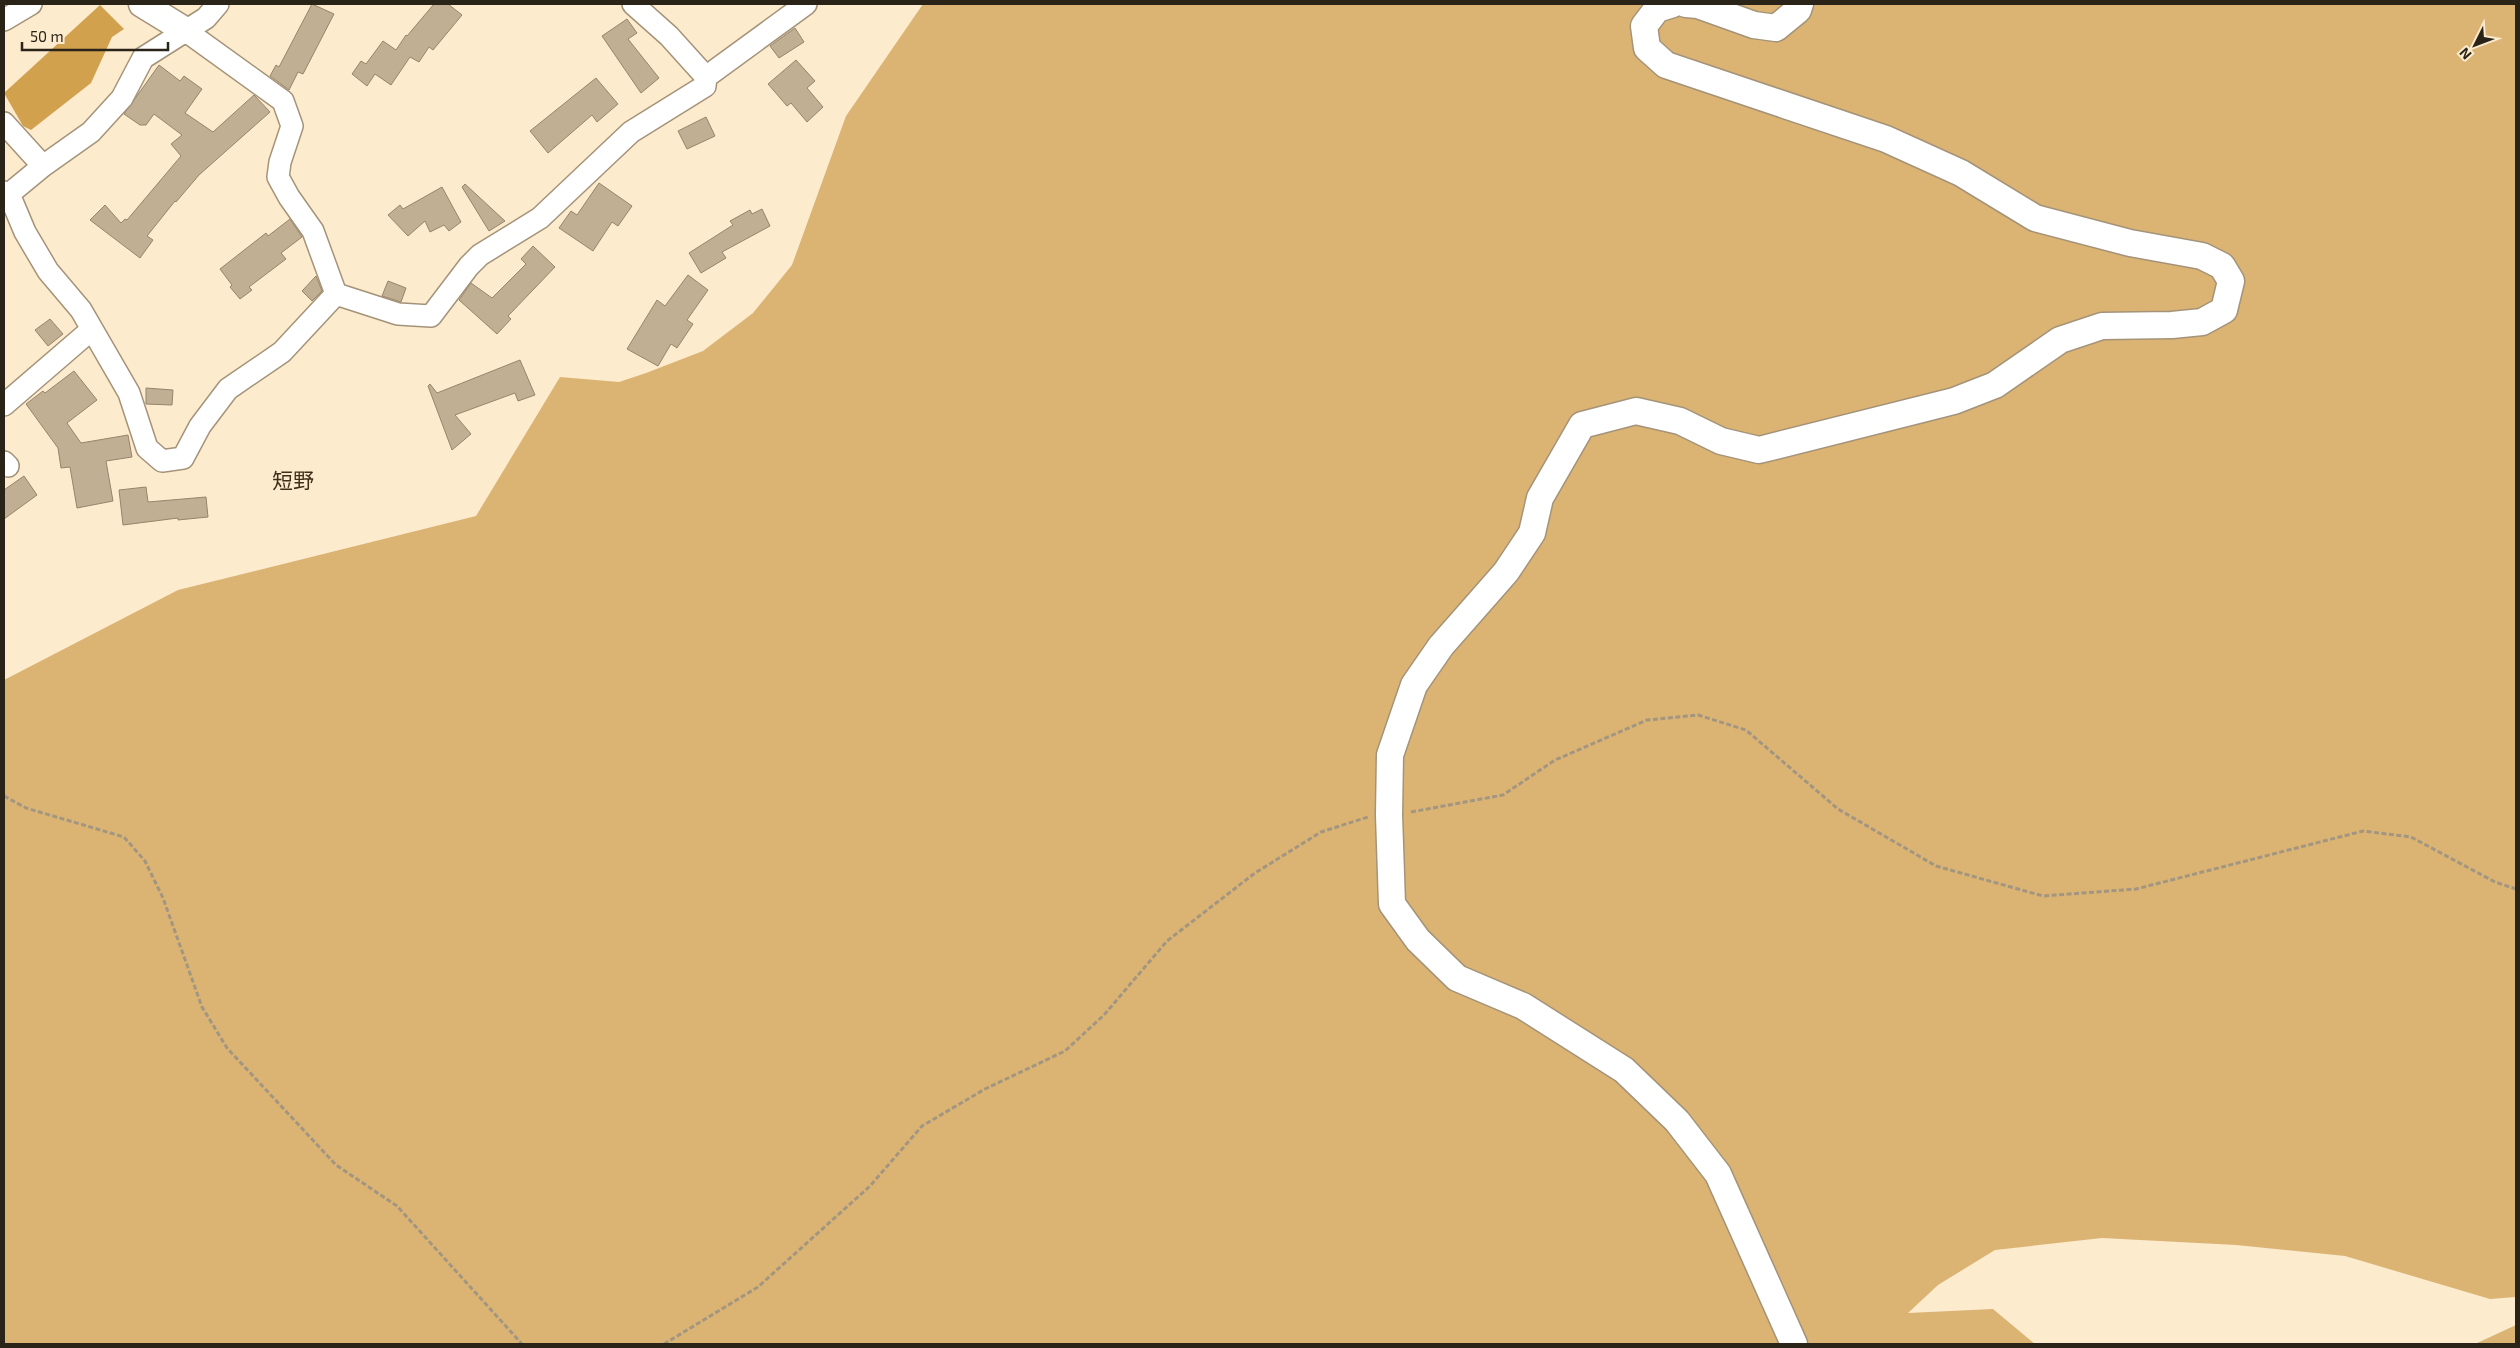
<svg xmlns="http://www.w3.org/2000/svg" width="2520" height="1348" font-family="'Exo 2','Noto Sans JP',sans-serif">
	<rect width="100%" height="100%" fill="#fdebce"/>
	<!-- green -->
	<path fill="#dbb474" d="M 923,4 L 2516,4 L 2516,1297 L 2490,1299 L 2345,1256 L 2236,1245 L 2102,1238 L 1995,1250 L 1938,1285 L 1908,1313 L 1993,1309 L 2035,1344 L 4,1344 L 4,680 L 178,590 L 476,516 L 560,377 L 619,382 L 646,373 L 703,351 L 753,313 L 792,265 L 846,116 Z
		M 2516,1325 L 2516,1344 L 2475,1344 Z"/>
	<!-- water -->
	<path fill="#d1a14e" d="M 100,5 L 124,29 L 112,37 L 91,83 L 31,130 L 23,126 L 4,93 Z"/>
	<!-- building -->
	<path fill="#c1af94" stroke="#96856b" d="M 312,4 L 334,14 L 303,74 L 298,72 L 289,90 L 270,76 L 276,65 L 279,67 Z
		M 434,4 L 448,4 L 462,15 L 433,50 L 429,47 L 419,62 L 410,57 L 391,85 L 375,74 L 367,86 L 352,74 L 361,61 L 366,64 L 383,41 L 396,50 L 406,35 L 407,36 Z
		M 627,19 L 637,33 L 628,39 L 659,78 L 641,93 L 602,36 Z
		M 795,28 L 804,42 L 779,58 L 770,46 Z
		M 796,60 L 815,81 L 807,88 L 823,107 L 807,122 L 791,103 L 787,106 L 768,84 Z
		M 159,65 L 180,81 L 184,76 L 202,89 L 185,113 L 213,132 L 254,95 L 270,112 L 199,175 L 176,202 L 175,201 L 147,236 L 153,240 L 140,258 L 90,220 L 105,205 L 121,223 L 125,219 L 127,220 L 181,156 L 171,144 L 182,135 L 154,114 L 146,125 L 140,125 L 124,114 Z
		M 596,78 L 618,104 L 597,122 L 592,115 L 548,153 L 530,131 Z
		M 706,117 L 715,136 L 687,149 L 678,131 Z
		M 599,183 L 632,206 L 618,226 L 612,222 L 593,251 L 559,228 L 571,211 L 577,215 Z
		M 465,184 L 505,221 L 489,231 L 462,187 Z
		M 442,187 L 461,222 L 449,231 L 444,225 L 430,232 L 425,221 L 408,236 L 388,215 L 400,205 L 403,209 Z
		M 762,209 L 770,226 L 722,252 L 726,258 L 701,273 L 689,253 L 733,225 L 730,221 L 750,210 L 752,214 Z
		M 290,219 L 302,237 L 281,253 L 286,259 L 249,287 L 252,290 L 240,299 L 230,287 L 232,285 L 220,269 L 266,233 L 268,236 Z
		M 533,246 L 555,267 L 508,316 L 511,319 L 497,334 L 459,300 L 471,283 L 492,298 L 526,264 L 521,259 Z
		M 688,275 L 708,290 L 687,320 L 693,324 L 677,348 L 671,344 L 658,366 L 627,349 L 657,300 L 665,306 Z
		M 316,276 L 322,291 L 312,301 L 302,291 Z
		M 388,281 L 406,288 L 401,302 L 382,296 Z
		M 50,319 L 63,334 L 48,346 L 35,330 Z
		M 520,360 L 535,395 L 518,401 L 515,393 L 455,415 L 471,434 L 452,450 L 428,386 L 430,384 L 437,393 Z
		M 74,371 L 97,400 L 67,423 L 81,443 L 128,435 L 132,457 L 106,461 L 113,501 L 77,508 L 70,467 L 61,468 L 58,448 L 26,404 L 43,391 L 45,393 Z
		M 146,388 L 173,390 L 172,405 L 146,404 Z
		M 24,476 L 37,495 L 4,519 L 4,490 Z
		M 146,487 L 148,502 L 206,497 L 208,517 L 178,520 L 178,518 L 123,525 L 119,490 Z"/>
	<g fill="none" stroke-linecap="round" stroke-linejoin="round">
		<!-- minor casing -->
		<g stroke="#a49379" stroke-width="24">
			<path id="minor" d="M 633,4 L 669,36 L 706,77
				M 4,20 L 31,4
				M 186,31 L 283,101 L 292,126 L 280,162 L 278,177 L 289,197 L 313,231 L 336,294
				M 4,123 L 43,166
				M 4,192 L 9,194 L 25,232 L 48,271 L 81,310 L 129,393 L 147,448 L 162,461 L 183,458 L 200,426 L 228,389 L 282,352 L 336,294
				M 9,194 L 43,166 L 91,132 L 122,98 L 143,58 L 206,18 L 218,4
				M 336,294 L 398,314 L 431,316 L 469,266 L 480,255 L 540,218 L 631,132 L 705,86 L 706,77 L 806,4
				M 4,405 L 91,330
				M 4,462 L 8,466"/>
		</g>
		<!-- tertiary casing -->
		<g stroke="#a49379" stroke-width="29">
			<path id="tertiary" d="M 142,4 L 186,31
				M 1673,4 L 1657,9 L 1644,26 L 1647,48 L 1666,65 L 1886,139 L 1961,173 L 2035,218 L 2130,243 L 2202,256 L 2222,266 L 2231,281 L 2224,310 L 2202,322 L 2172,325 L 2102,326 L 2060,340 L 1995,385 L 1954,401 L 1759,450 L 1721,441 L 1680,421 L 1636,411 L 1582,425 L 1540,498 L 1532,533 L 1506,572 L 1441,646 L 1414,685 L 1390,755 L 1389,815 L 1392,904 L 1418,940 L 1457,978 L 1523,1006 L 1624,1070 L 1677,1121 L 1718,1174 L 1794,1344
				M 1686,4 L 1698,5 L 1754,25 L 1776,28 L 1798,10 L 1800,4"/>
		</g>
		<!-- path -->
		<path stroke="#a39680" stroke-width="3" stroke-dasharray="5 2.5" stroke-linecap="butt" d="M 4,796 L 26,808 L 124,837 L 145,861 L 163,898 L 202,1007 L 227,1048 L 336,1165 L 397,1206 L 522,1344
			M 1411,812 L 1503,795 L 1555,760 L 1647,720 L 1698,715 L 1746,730 L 1838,809 L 1936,866 L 2043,896 L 2136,889 L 2363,831 L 2411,837 L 2495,882 L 2516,889
			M 664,1344 L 758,1287 L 870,1186 L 922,1126 L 985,1089 L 1065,1051 L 1104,1015 L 1167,941 L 1255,873 L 1321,832 L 1368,817"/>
		<!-- minor -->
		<use href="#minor" stroke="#fff" stroke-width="21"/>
		<!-- tertiary -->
		<use href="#tertiary" stroke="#fff" stroke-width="26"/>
	</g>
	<g text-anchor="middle" stroke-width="4.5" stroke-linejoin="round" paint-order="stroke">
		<!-- quarter labels -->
		<g font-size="21" fill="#3e3018" stroke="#fdebce">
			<text x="293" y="488">短野</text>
		</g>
	</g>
	<!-- border -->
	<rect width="2520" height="1348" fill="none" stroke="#292318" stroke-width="10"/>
	<!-- north arrow -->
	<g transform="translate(2475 45) rotate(228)" stroke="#fdebce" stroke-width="4" paint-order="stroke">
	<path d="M0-4L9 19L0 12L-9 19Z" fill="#292318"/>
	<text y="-8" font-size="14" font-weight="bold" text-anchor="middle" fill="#292318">N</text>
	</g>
	<!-- scale -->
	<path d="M22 42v8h146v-8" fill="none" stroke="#292318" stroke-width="2.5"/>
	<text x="30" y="42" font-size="15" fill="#292318" stroke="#fdebce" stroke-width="4" paint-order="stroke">50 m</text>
</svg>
